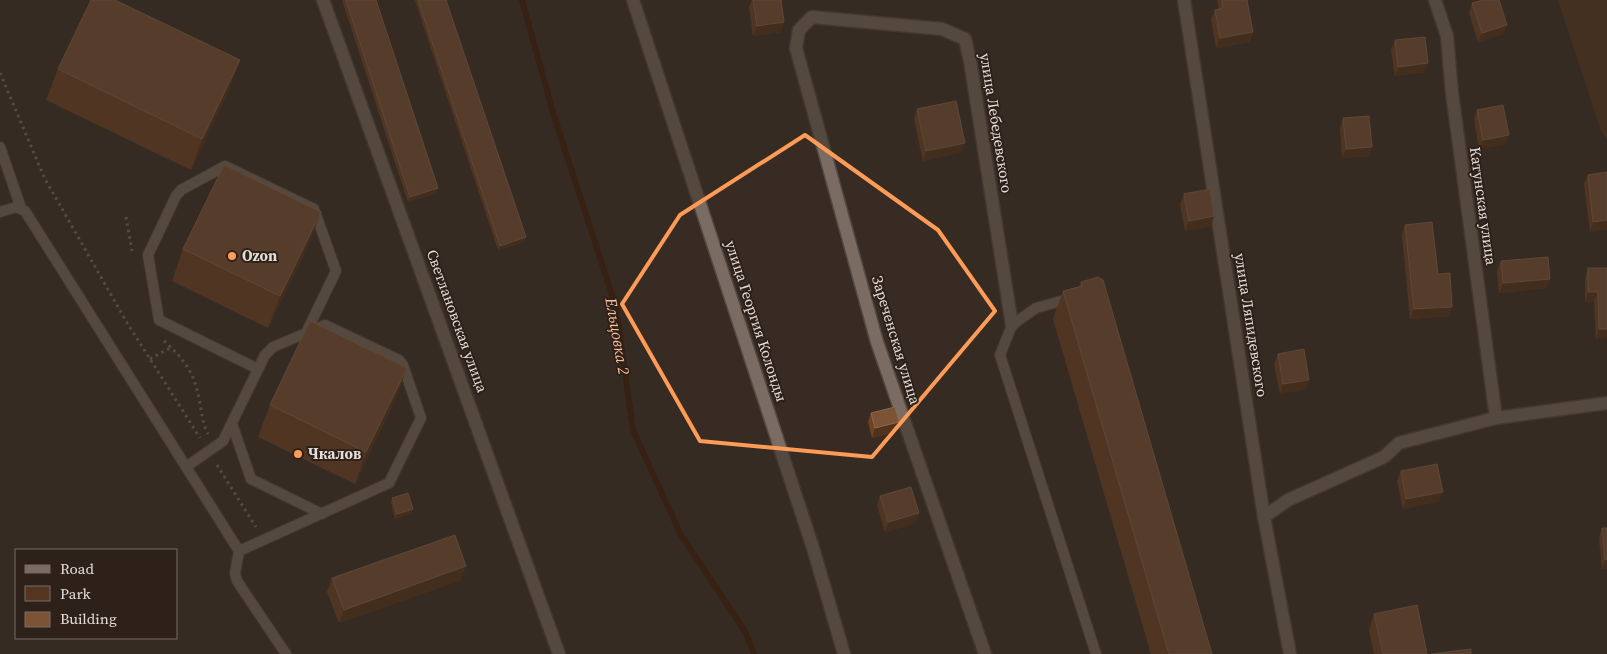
<svg xmlns="http://www.w3.org/2000/svg" width="1607" height="654" font-family="'Source Serif 4',serif">
	<rect width="100%" height="100%" fill="#372b23"/>
	<!-- green -->
	<path fill="#553520" d="M 1558,0 L 1607,0 L 1607,140 L 1601,131 Z"/>
	<g fill="none" stroke-linecap="round" stroke-linejoin="round">
		<!-- stream -->
		<path stroke="#351400" stroke-width="6" d="M 522,0 L 554,116 L 616,307 L 633,430 L 680,533 L 746,633 L 754,654"/>
		<!-- lane casing -->
		<g stroke="#524841" stroke-width="12">
			<path id="lane" d="M 0,147 L 21,208
				M 0,212 L 16,207 L 25,211 L 239,551 L 235,573 L 237,581 L 286,654
				M 1072,298 L 1036,308 L 1012,325 L 1000,355 L 1096,654
				M 258,369 L 159,320 L 148,255 L 176,196 L 181,190 L 225,166 L 314,209 L 336,271 L 306,333
				M 232,424 L 251,479 L 322,514
				M 186,467 L 223,441 L 265,355 L 273,347 L 325,325 L 399,360 L 403,365 L 421,418 L 389,483 L 239,551"/>
		</g>
		<!-- street casing -->
		<g stroke="#524841" stroke-width="15">
			<path id="street" d="M 1184,0 L 1264,517 L 1290,654
				M 1435,0 L 1447,36 L 1452,93 L 1496,418
				M 1264,517 L 1288,500 L 1384,457 L 1399,443 L 1496,418 L 1607,403
				M 985,654 L 877,342 L 796,48 L 799,30 L 812,17 L 942,29 L 965,39 L 970,61 L 1012,325"/>
		</g>
		<!-- secondary casing -->
		<g stroke="#524841" stroke-width="15">
			<path id="secondary" d="M 323,0 L 559,654
				M 633,0 L 813,548 L 844,654"/>
		</g>
		<!-- path -->
		<path stroke="#7b7069" stroke-width="3" stroke-dasharray="2.5 4" stroke-linecap="butt" d="M 0,73 L 45,179 L 126,321 L 200,438
			M 126,217 L 132,251
			M 164,341 C 185,359 196,376 200,404 C 202,414 203,425 208,434
			M 150,359 L 172,347
			M 217,465 L 256,527"/>
		<!-- lane -->
		<use href="#lane" stroke="#7a6b63" stroke-width="10"/>
		<!-- street -->
		<use href="#street" stroke="#7a6b63" stroke-width="12"/>
		<!-- secondary -->
		<use href="#secondary" stroke="#7a6b63" stroke-width="12"/>
	</g>
	<!-- wall -->
	<path fill="#6f4322" d="M 342,0 L 376,0 L 438,188 L 436,193 L 408,202 Z
		M 415,0 L 446,0 L 524,242 L 498,250 Z
		M 752,0 L 781,0 L 781,32 L 753,36 L 749,7 Z
		M 1217,0 L 1247,0 L 1253,32 L 1249,42 L 1216,48 L 1211,19 L 1215,10 L 1219,9 Z
		M 1472,3 L 1503,34 L 1478,42 L 1469,13 Z
		M 1395,40 L 1425,72 L 1395,76 L 1391,50 Z
		M 58,69 L 228,92 L 191,170 L 46,100 Z
		M 917,109 L 962,152 L 923,161 L 914,119 Z
		M 1477,110 L 1509,135 L 1505,144 L 1479,149 L 1474,119 Z
		M 1343,118 L 1369,156 L 1342,158 L 1340,128 Z
		M 1588,175 L 1607,229 L 1590,232 L 1584,184 Z
		M 1184,194 L 1211,226 L 1185,231 L 1180,204 Z
		M 1405,225 L 1438,274 L 1449,316 L 1410,319 L 1402,235 Z
		M 309,244 L 268,328 L 172,281 L 183,249 Z
		M 1501,261 L 1550,279 L 1546,288 L 1499,293 L 1497,271 Z
		M 1588,268 L 1607,268 L 1607,338 L 1596,339 L 1594,301 L 1585,302 L 1585,278 Z
		M 1081,282 L 1212,654 L 1151,654 L 1053,319 L 1063,291 L 1079,287 Z
		M 1278,354 L 1306,389 L 1280,394 L 1274,364 Z
		M 407,368 L 395,400 L 355,484 L 258,437 L 270,405 Z
		M 871,413 L 895,432 L 872,438 L 868,422 Z
		M 1401,471 L 1439,501 L 1403,509 L 1397,481 Z
		M 880,496 L 919,513 L 916,523 L 885,532 L 877,505 Z
		M 392,498 L 413,509 L 411,514 L 395,519 L 391,502 Z
		M 1602,528 L 1607,569 L 1602,569 L 1599,538 Z
		M 332,578 L 461,580 L 339,623 L 327,592 Z
		M 1374,614 L 1427,654 L 1374,654 L 1369,630 Z"/>
	<!-- shaded-wall -->
	<path fill="#53321a" d="M 784,22 L 781,32 L 753,36 L 757,26 Z
		M 1507,25 L 1503,34 L 1478,42 L 1482,33 Z
		M 1253,32 L 1249,42 L 1216,48 L 1220,38 Z
		M 240,60 L 228,92 L 191,170 L 202,139 Z
		M 1428,63 L 1425,72 L 1395,76 L 1398,67 Z
		M 1509,135 L 1505,144 L 1479,149 L 1483,140 Z
		M 965,143 L 962,152 L 923,161 L 926,151 Z
		M 1372,147 L 1369,156 L 1342,158 L 1346,149 Z
		M 438,188 L 436,193 L 408,202 L 410,197 Z
		M 321,212 L 309,244 L 268,328 L 280,296 Z
		M 1214,216 L 1211,226 L 1185,231 L 1189,221 Z
		M 1607,220 L 1607,229 L 1590,232 L 1593,222 Z
		M 526,237 L 524,242 L 498,250 L 500,246 Z
		M 1550,279 L 1546,288 L 1499,293 L 1503,283 Z
		M 1588,292 L 1598,292 L 1594,301 L 1585,302 Z
		M 1452,307 L 1449,316 L 1410,319 L 1414,309 Z
		M 1599,329 L 1607,329 L 1607,338 L 1596,339 Z
		M 407,368 L 395,400 L 355,484 L 366,452 Z
		M 1309,380 L 1306,389 L 1280,394 L 1283,384 Z
		M 899,422 L 895,432 L 872,438 L 875,428 Z
		M 1443,492 L 1439,501 L 1403,509 L 1406,499 Z
		M 413,509 L 411,514 L 395,519 L 397,514 Z
		M 919,513 L 916,523 L 885,532 L 888,522 Z
		M 1607,559 L 1607,569 L 1602,569 L 1605,560 Z
		M 466,566 L 461,580 L 339,623 L 344,610 Z"/>
	<!-- building -->
	<path fill="#7c5335" stroke="#8c694f" d="M 91,0 L 115,0 L 240,60 L 202,139 L 58,69 Z
		M 346,0 L 376,0 L 438,188 L 410,197 Z
		M 418,0 L 446,0 L 526,237 L 500,246 Z
		M 753,0 L 781,0 L 784,22 L 757,26 Z
		M 1222,0 L 1247,0 L 1253,32 L 1220,38 L 1215,10 L 1223,8 Z
		M 1483,0 L 1499,0 L 1507,25 L 1482,33 L 1472,3 Z
		M 1425,37 L 1428,63 L 1398,67 L 1395,40 Z
		M 956,101 L 965,143 L 926,151 L 917,109 Z
		M 1503,105 L 1509,135 L 1483,140 L 1477,110 Z
		M 1369,116 L 1372,147 L 1346,149 L 1343,118 Z
		M 224,165 L 321,212 L 280,296 L 183,249 Z
		M 1607,172 L 1607,220 L 1593,222 L 1588,175 Z
		M 1210,189 L 1214,216 L 1189,221 L 1184,194 Z
		M 1432,222 L 1438,274 L 1450,273 L 1452,307 L 1414,309 L 1405,225 Z
		M 1548,257 L 1550,279 L 1503,283 L 1501,261 Z
		M 1588,268 L 1607,268 L 1607,329 L 1599,329 L 1598,292 L 1588,292 Z
		M 1098,277 L 1103,280 L 1212,654 L 1169,654 L 1063,291 L 1082,286 L 1081,282 Z
		M 310,321 L 407,368 L 366,452 L 270,405 Z
		M 1304,349 L 1309,380 L 1283,384 L 1278,354 Z
		M 895,407 L 899,422 L 875,428 L 871,413 Z
		M 1437,464 L 1443,492 L 1406,499 L 1401,471 Z
		M 911,487 L 919,513 L 888,522 L 880,496 Z
		M 408,493 L 413,509 L 397,514 L 392,498 Z
		M 1602,528 L 1607,528 L 1607,559 L 1605,560 Z
		M 455,535 L 466,566 L 344,610 L 332,578 Z
		M 1417,605 L 1427,654 L 1383,654 L 1374,614 Z
		M 1471,649 L 1471,654 L 1431,654 Z"/>
	<!-- marked area -->
	<path d="M0 0H1607V654H0ZM 805,135 L 938,230 L 995,311 L 872,457 L 700,441 L 622,304 L 680,215 Z" fill="#372b23" fill-opacity=".55" fill-rule="evenodd"/>
	<path fill="none" stroke="#fe9c57" stroke-width="4" stroke-linejoin="round" d="M 805,135 L 938,230 L 995,311 L 872,457 L 700,441 L 622,304 L 680,215 Z"/>
	<!-- markers -->
	<g fill="#fe9c57" stroke="#2d211a" stroke-width="2">
		<circle cx="232" cy="256" r="5"/>
		<circle cx="298" cy="454" r="5"/>
	</g>
	<g text-anchor="middle" stroke-width="4" stroke-linejoin="round" paint-order="stroke">
		<!-- street labels -->
		<g font-size="15" fill="#e5ddd8" stroke="#2d211a">
			<text transform="translate(996 123) rotate(81)" y="5">улица Лебедевского</text>
			<text transform="translate(1483 206) rotate(82)" y="5">Катунская улица</text>
			<text transform="translate(457 321) rotate(70)" y="5">Светлановская улица</text>
			<text transform="translate(756 321) rotate(72)" y="5">улица Георгия Колонды</text>
			<text transform="translate(1251 325) rotate(81)" y="5">улица Ляпидевского</text>
			<text transform="translate(896 340) rotate(73)" y="5">Зареченская улица</text>
		</g>
		<!-- poi labels -->
		<g font-size="15" font-weight="bold" fill="#e5ddd8" stroke="#2d211a" text-anchor="start">
			<text x="242" y="261">Ozon</text>
			<text x="308" y="459">Чкалов</text>
		</g>
		<!-- water labels -->
		<g font-size="16" font-style="italic" fill="#fdbf97" stroke="#2d211a">
			<text transform="translate(618 336) rotate(80)" y="6">Ельцовка 2</text>
		</g>
	</g>
	<!-- legend -->
	<rect x="15" y="549" width="162" height="90" fill="#2d211a" stroke="#776c66"/>
	<rect x="25" y="565" width="25" height="8" fill="#7a6b63" stroke="#776c66"/>
	<text x="60" y="574" font-size="15" fill="#e5ddd8">Road</text>
	<rect x="25" y="586" width="25" height="15" fill="#553520" stroke="#776c66"/>
	<text x="60" y="599" font-size="15" fill="#e5ddd8">Park</text>
	<rect x="25" y="612" width="25" height="15" fill="#7c5335" stroke="#776c66"/>
	<text x="60" y="624" font-size="15" fill="#e5ddd8">Building</text>
</svg>
